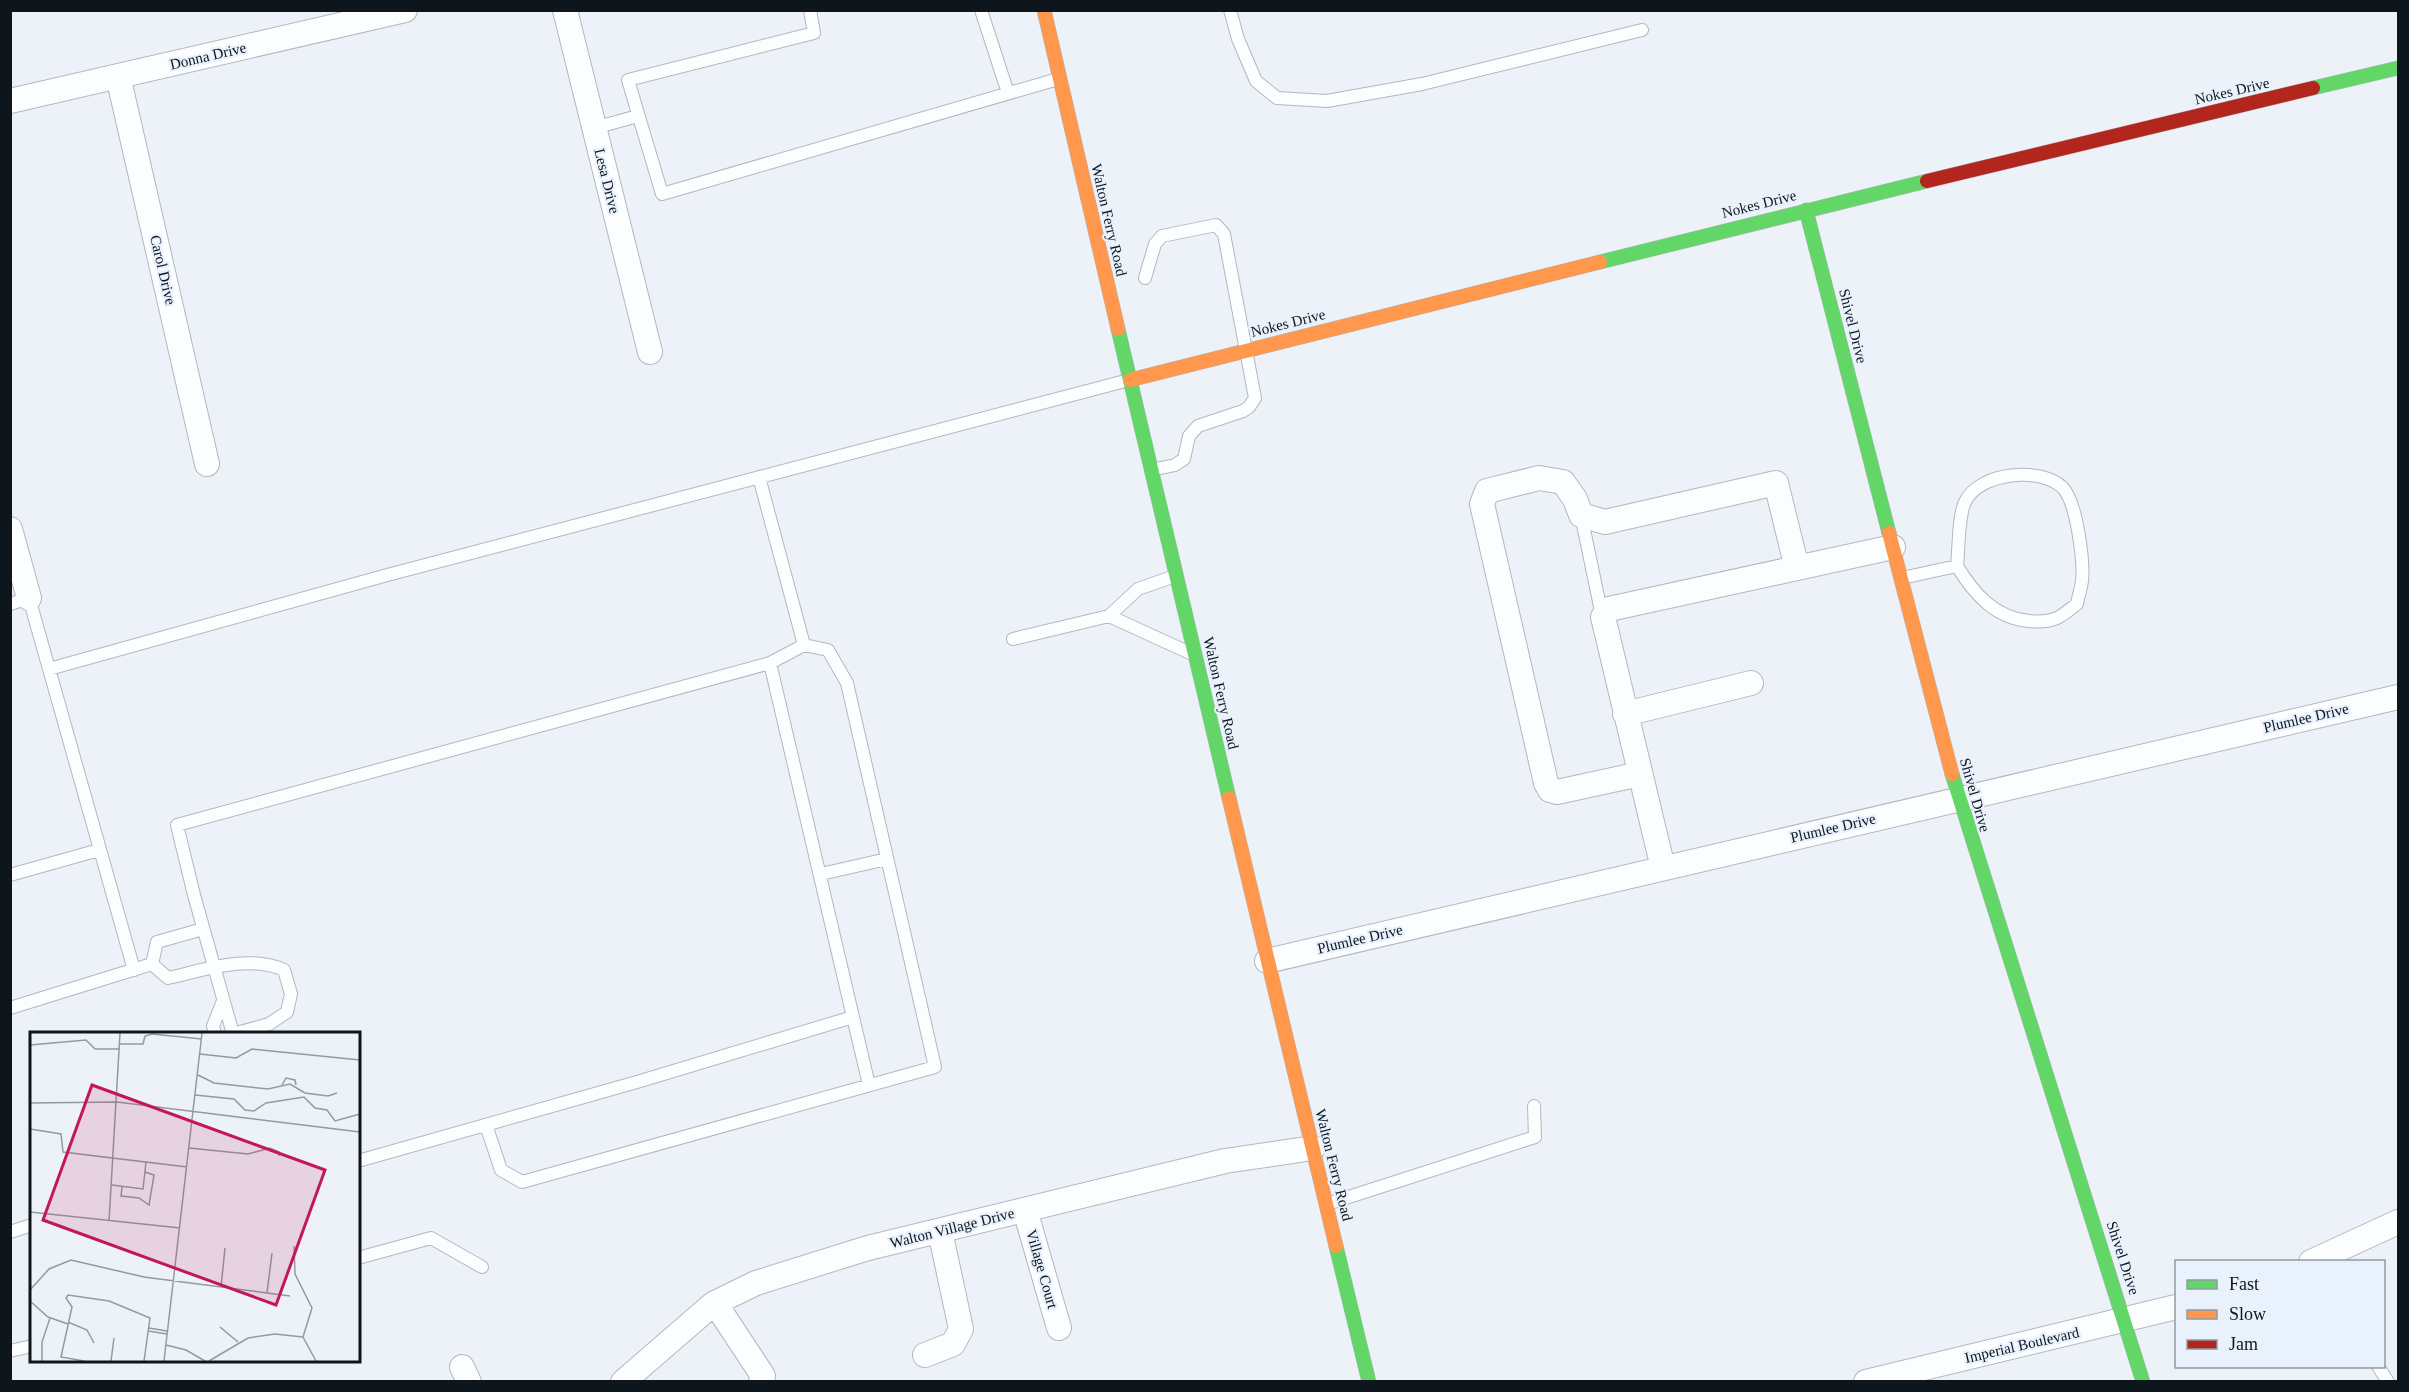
<svg xmlns="http://www.w3.org/2000/svg" width="2409" height="1392" font-family="Georgia,serif">
	<rect width="100%" height="100%" fill="#edf2f8"/>
	<g fill="none" stroke-linecap="round" stroke-linejoin="round">
		<!-- lane casing -->
		<g stroke="#b2b8be" stroke-width="14">
			<path id="lane" d="M 810,10 L 814,33 L 628,80 L 662,194 L 1058,79
				M 981,10 L 1008,93
				M 1230,10 L 1238,39 L 1256,81 L 1277,98 L 1327,101 L 1422,84 L 1642,30
				M 594,128 L 638,116
				M 1145,278 L 1155,244 L 1162,236 L 1216,225 L 1224,234 L 1255,398 L 1249,407 L 1243,411 L 1198,426 L 1189,436 L 1184,459 L 1175,465 L 1151,470
				M 1581,515 L 1602,616
				M 1902,578 L 1957,566 C 1974,594 1995,618 2029,621 C 2039,622 2048,622 2057,618 C 2064,615 2071,608 2077,604 C 2078,597 2081,589 2082,581 C 2084,562 2077,503 2063,488 C 2041,466 1979,472 1965,502 C 1958,517 1959,548 1957,566
				M 10,604 L 29,598 L 134,970
				M 1109,616 L 1190,653
				M 1013,639 L 1109,616 L 1138,589 L 1175,576
				M 49,669 L 391,574 L 1129,380
				M 821,874 L 887,859
				M 10,875 L 99,850
				M 152,964 L 168,978 C 204,970 250,954 284,970 L 291,994 L 287,1012 L 269,1024 L 233,1034
				M 152,964 L 157,942 L 203,929
				M 10,1008 L 152,964
				M 853,1017 L 869,1085
				M 215,1034 L 213,1026 L 223,1001
				M 233,1034 L 194,895 L 177,825 L 770,663
				M 486,1125 L 501,1170 L 522,1182 L 935,1067 L 847,683 L 828,650 L 804,645
				M 358,1161 L 637,1082 L 853,1017 L 770,663 L 804,645 L 759,477
				M 1327,1204 L 1535,1137 L 1534,1106
				M 10,1232 L 32,1225
				M 358,1258 L 431,1238 L 482,1267
				M 10,1351 L 32,1346
				M 2378,1366 L 2388,1382"/>
		</g>
		<!-- street casing -->
		<g stroke="#b2b8be" stroke-width="26">
			<path id="street" d="M 565,10 L 650,352
				M 118,76 L 207,464
				M 10,101 L 405,10
				M 10,529 L 29,598
				M 1625,714 L 1751,683
				M 1640,774 L 1557,792 L 1550,790 L 1546,783 L 1482,504 L 1487,491 L 1539,478 L 1563,482 L 1575,499 L 1581,515 L 1605,522 L 1776,483 L 1797,568
				M 1663,868 L 1603,617 L 1609,609 L 1893,547
				M 1267,961 L 2398,697
				M 1025,1210 L 1059,1328
				M 2311,1262 L 2398,1222
				M 715,1303 L 763,1376 L 761,1382
				M 925,1355 L 953,1344 L 961,1329 L 940,1231
				M 462,1367 L 469,1382
				M 623,1382 L 713,1304 L 756,1283 L 868,1248 L 1225,1161 L 1313,1148
				M 1866,1382 L 2176,1307"/>
		</g>
		<!-- fast casing -->
		<g stroke="#b2b8be" stroke-width="15">
			<path id="fast" d="M 2313,88 L 2398,68
				M 1806,210 L 1889,533
				M 1600,262 L 1927,181
				M 1118,329 L 1229,798
				M 1952,774 L 2143,1382
				M 1336,1246 L 1369,1382"/>
		</g>
		<!-- slow casing -->
		<g stroke="#b2b8be" stroke-width="15">
			<path id="slow" d="M 1044,10 L 1118,329
				M 1130,380 L 1600,262
				M 1889,533 L 1952,774
				M 1229,798 L 1336,1246"/>
		</g>
		<!-- jam casing -->
		<g stroke="#b2b8be" stroke-width="15">
			<path id="jam" d="M 1927,181 L 2313,88"/>
		</g>
		<!-- lane -->
		<use href="#lane" stroke="#fcfdfe" stroke-width="12"/>
		<!-- street -->
		<use href="#street" stroke="#fcfdfe" stroke-width="24"/>
		<!-- fast -->
		<use href="#fast" stroke="#63d668" stroke-width="14"/>
		<!-- slow -->
		<use href="#slow" stroke="#ff974d" stroke-width="14"/>
		<!-- jam -->
		<use href="#jam" stroke="#b3261e" stroke-width="14"/>
	</g>
	<g text-anchor="middle" stroke-width="4.5" stroke-linejoin="round" paint-order="stroke">
		<!-- street labels -->
		<g font-size="15" fill="#0d151d" stroke="#e9f2fc">
			<text transform="translate(208 56) rotate(-13)" y="5">Donna Drive</text>
			<text transform="translate(2232 91) rotate(-13)" y="5">Nokes Drive</text>
			<text transform="translate(607 181) rotate(76)" y="5">Lesa Drive</text>
			<text transform="translate(1759 204) rotate(-14)" y="5">Nokes Drive</text>
			<text transform="translate(1109 220) rotate(77)" y="5">Walton Ferry Road</text>
			<text transform="translate(163 270) rotate(77)" y="5">Carol Drive</text>
			<text transform="translate(1288 323) rotate(-14)" y="5">Nokes Drive</text>
			<text transform="translate(1853 326) rotate(76)" y="5">Shivel Drive</text>
			<text transform="translate(1221 693) rotate(77)" y="5">Walton Ferry Road</text>
			<text transform="translate(2306 718) rotate(-13)" y="5">Plumlee Drive</text>
			<text transform="translate(1975 795) rotate(74)" y="5">Shivel Drive</text>
			<text transform="translate(1833 828) rotate(-13)" y="5">Plumlee Drive</text>
			<text transform="translate(1360 939) rotate(-13)" y="5">Plumlee Drive</text>
			<text transform="translate(1334 1165) rotate(76)" y="5">Walton Ferry Road</text>
			<text transform="translate(952 1228) rotate(-14)" y="5">Walton Village Drive</text>
			<text transform="translate(2123 1258) rotate(72)" y="5">Shivel Drive</text>
			<text transform="translate(1042 1269) rotate(74)" y="5">Village Court</text>
			<text transform="translate(2022 1345) rotate(-13)" y="5">Imperial Boulevard</text>
		</g>
	</g>
	<!-- overview -->
	<g transform="translate(30 1032)">
		<rect width="330" height="330" fill="#edf2f8"/>
		<path fill="none" stroke="#939aa0" stroke-width="1.5" d="M 90,12 L 113,12 L 115,4 L 122,2 L 172,7M 0,13 L 56,8 L 65,17 L 90,17M 170,22 L 206,26 L 222,17 L 330,28M 168,43 L 184,51 L 238,57 L 260,52 L 275,61 L 298,64 L 307,61M 252,53 L 256,46 L 265,48 L 266,53M 165,63 L 204,67 L 215,78 L 224,79 L 236,71 L 274,65 L 285,76 L 297,78 L 305,89 L 330,82M 0,71 L 87,70 L 330,100M 0,97 L 31,102 L 33,120 L 157,135M 159,116 L 218,122 L 240,116 L 249,120 L 249,124M 82,153 L 113,157 L 116,130M 92,155 L 91,164 L 109,166 L 119,173 L 124,143 L 115,140M 0,180 L 150,196M 79,189 L 90,1M 264,214 L 265,242 L 282,276 L 273,305 L 286,329M 191,255 L 195,216M 0,258 L 19,237 L 41,228 L 114,245 L 260,264M 237,261 L 242,221M 0,269 L 18,285 L 38,292M 38,290 L 57,298 L 64,311M 190,295 L 208,310M 119,296 L 137,299M 118,299 L 137,302M 136,313 L 156,318 L 175,329M 12,329 L 12,310 L 20,286M 54,329 L 31,325 L 42,275 L 36,266 L 38,263 L 79,269 L 120,286 L 114,329M 81,329 L 84,306M 134,329 L 172,1M 179,329 L 218,306 L 245,302 L 273,305"/>
		<path fill="#c2185b" fill-opacity="0.15" stroke="#c2185b" stroke-width="3" d="M 62,53 L 295,138 L 246,273 L 13,188 Z"/>
		<rect width="330" height="330" fill="none" stroke="#0d151d" stroke-width="3"/>
	</g>
	<!-- border -->
	<rect width="2409" height="1392" fill="none" stroke="#0d151d" stroke-width="24"/>
	<!-- legend -->
	<rect x="2175" y="1260" width="210" height="108" fill="#e9f2fc" stroke="#919aa3" stroke-width="1.5"/>
	<rect x="2187" y="1280" width="30" height="9" fill="#63d668" stroke="#919aa3" stroke-width="1.5"/>
	<text x="2229" y="1290" font-size="18" fill="#0d151d">Fast</text>
	<rect x="2187" y="1310" width="30" height="9" fill="#ff974d" stroke="#919aa3" stroke-width="1.5"/>
	<text x="2229" y="1320" font-size="18" fill="#0d151d">Slow</text>
	<rect x="2187" y="1340" width="30" height="9" fill="#b3261e" stroke="#919aa3" stroke-width="1.5"/>
	<text x="2229" y="1350" font-size="18" fill="#0d151d">Jam</text>
</svg>
